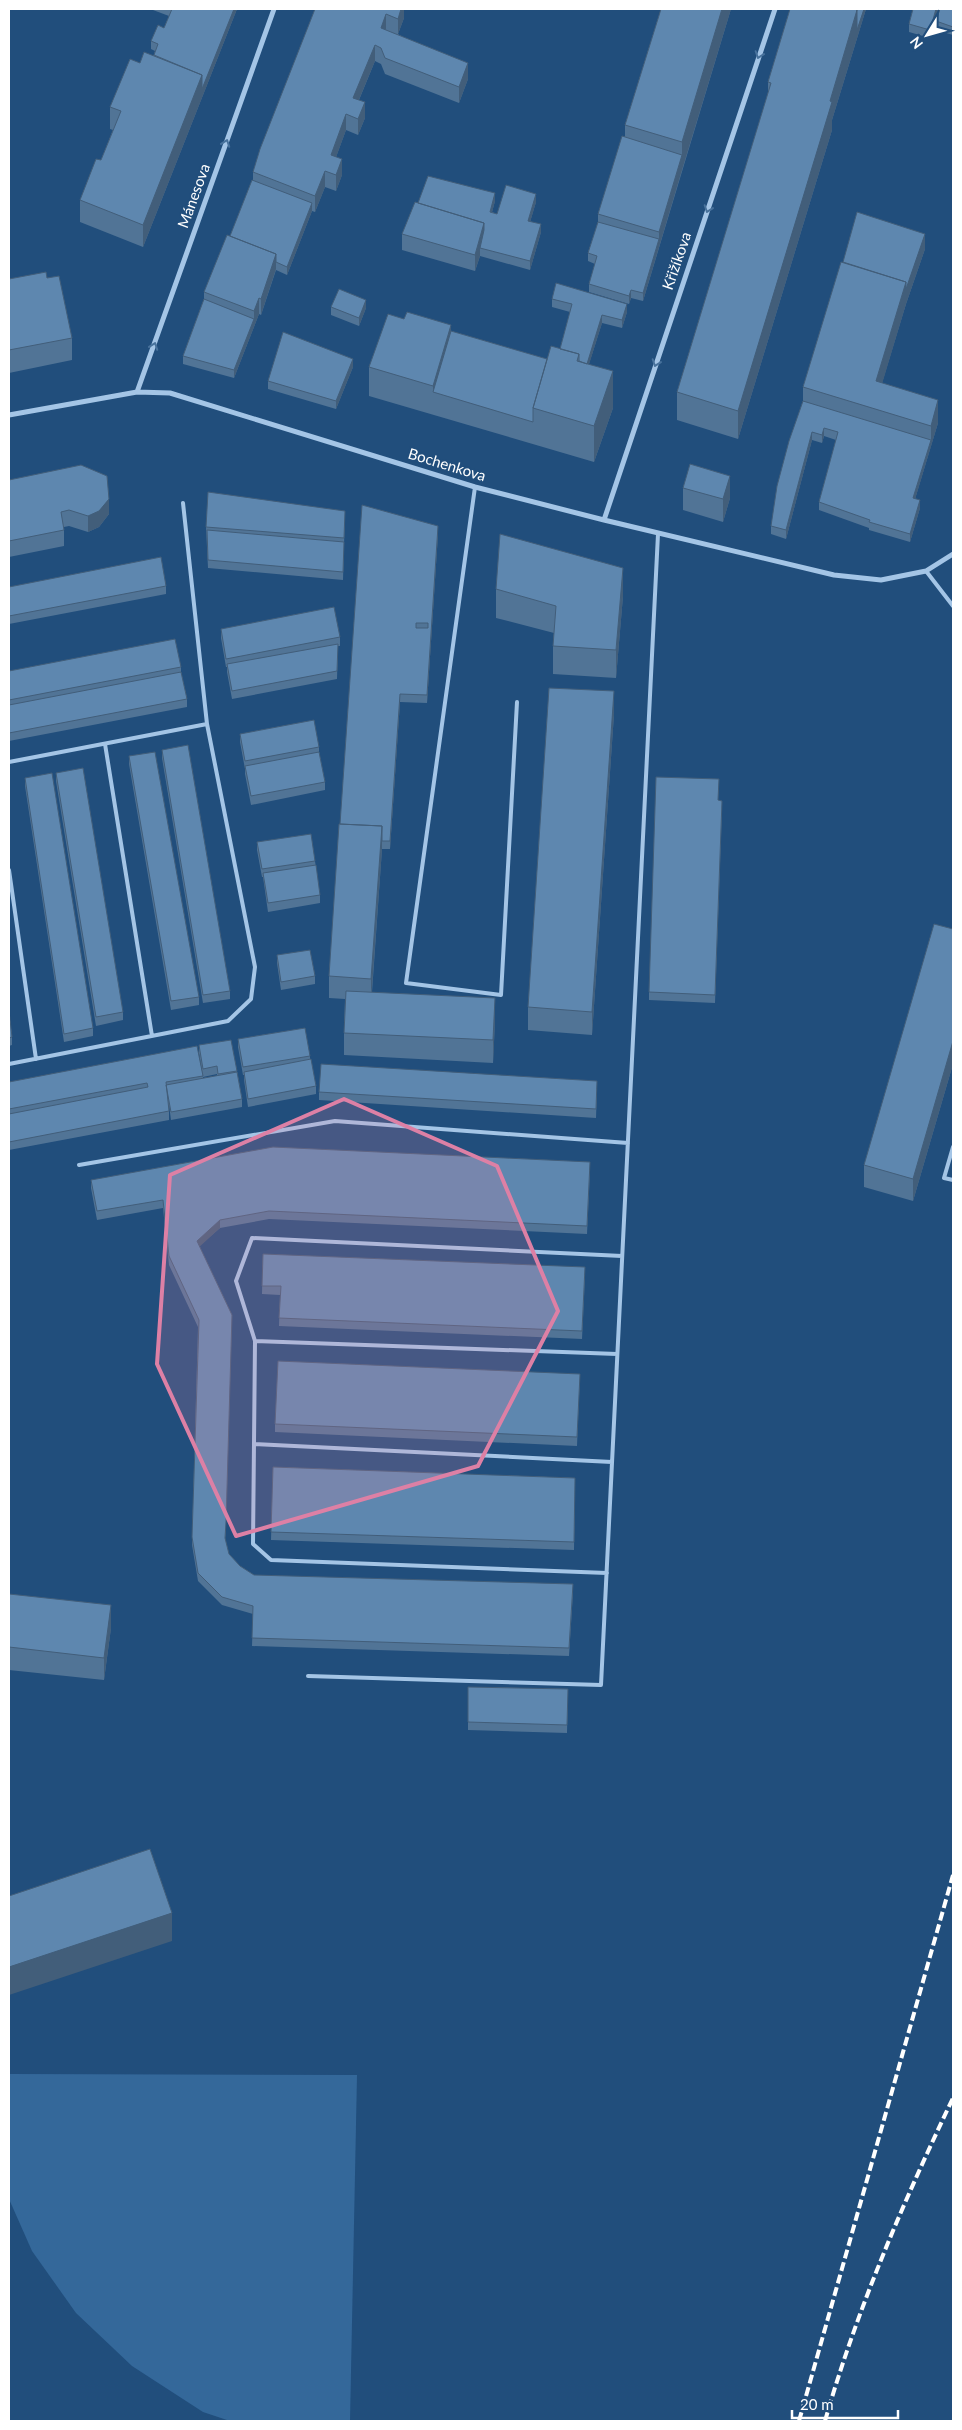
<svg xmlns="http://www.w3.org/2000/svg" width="962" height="2430" font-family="Lato,sans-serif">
	<rect width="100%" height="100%" fill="#214e7c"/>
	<!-- green -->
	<path fill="#34689a" d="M 9,2074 L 357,2075 L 350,2421 L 230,2421 L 203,2412 L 132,2366 L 76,2313 L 32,2251 L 9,2199 Z"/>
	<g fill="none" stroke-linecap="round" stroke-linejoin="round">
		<!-- lane -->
		<path stroke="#a4c5e6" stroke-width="4" d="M 475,487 L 406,983 L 501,995 L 517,702
			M 926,571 L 953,606
			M 105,744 L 152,1036
			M 9,762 L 207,724 L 183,503
			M 9,870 L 36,1059
			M 9,1064 L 228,1021 L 251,999 L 255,967 L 207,724
			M 953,1147 L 944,1178 L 953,1180
			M 79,1165 L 335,1121 L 628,1143
			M 255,1341 L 617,1354
			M 254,1444 L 612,1462
			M 607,1573 L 271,1560 L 253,1544 L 255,1341 L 236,1281 L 252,1238 L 622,1256
			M 308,1676 L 601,1685 L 658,534"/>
		<!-- street -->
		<path stroke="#a4c5e6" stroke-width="5" d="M 137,392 L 274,9
			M 9,415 L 137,392 L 170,393 L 475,487 L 604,520 L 834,575 L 881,580 L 926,571 L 953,554
			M 604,520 L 775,9"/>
		<!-- rail -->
		<path stroke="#fff" stroke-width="4" stroke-dasharray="9 4" stroke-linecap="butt" d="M 799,2421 L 953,1875
			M 825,2421 C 857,2309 903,2203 953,2098"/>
	</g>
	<!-- wall -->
	<path fill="#517496" d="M 153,9 L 237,9 L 143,247 L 80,222 L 80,200 L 101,160 L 113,130 L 110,129 L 110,107 L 140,63 L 154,55 L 155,51 L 151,49 L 151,41 L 164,28 L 169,16 L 153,10 Z
		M 315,9 L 404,9 L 404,18 L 398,34 L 468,79 L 459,103 L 385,74 L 381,64 L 375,61 L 359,100 L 365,118 L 358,135 L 346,130 L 336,157 L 342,175 L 336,191 L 325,187 L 315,212 L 312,211 L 287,275 L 276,270 L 261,315 L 259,314 L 234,378 L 183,364 L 183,356 L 204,299 L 204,292 L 230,236 L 253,181 L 253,172 Z
		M 661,9 L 731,9 L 643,301 L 631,298 L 629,304 L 589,292 L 589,284 L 595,264 L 588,261 L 588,253 L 598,222 L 598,214 L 625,136 L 625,125 Z
		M 790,9 L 866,9 L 832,120 L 832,130 L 738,439 L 677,420 L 677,392 L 768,94 L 768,82 Z
		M 913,9 L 938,9 L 930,38 L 909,32 L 909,24 Z
		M 953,9 L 953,35 L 936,30 L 936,21 Z
		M 495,201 L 492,212 L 497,214 L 536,202 L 530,222 L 541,232 L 530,270 L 480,256 L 475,271 L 402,250 L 402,234 L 418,203 Z
		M 925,249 L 906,304 L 882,383 L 938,423 L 915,499 L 920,508 L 910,542 L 869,530 L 869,528 L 819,510 L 819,502 L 836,440 L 824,436 L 822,443 L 812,440 L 786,539 L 771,534 L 771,526 L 803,401 L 803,387 L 843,262 Z
		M 47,278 L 72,338 L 72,360 L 9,373 L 9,279 Z
		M 552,299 L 627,312 L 622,328 L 602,323 L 589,364 L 613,408 L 594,462 L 369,396 L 369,367 L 451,331 L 547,359 L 560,349 L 570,312 L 552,307 Z
		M 331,307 L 366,308 L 359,326 L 331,315 Z
		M 353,367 L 336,409 L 268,389 L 268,381 Z
		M 9,480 L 109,514 L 99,527 L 88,532 L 69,526 L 64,527 L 64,546 L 9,557 Z
		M 683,488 L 730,498 L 723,522 L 683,510 Z
		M 345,511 L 343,580 L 208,568 L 206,527 Z
		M 438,534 L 427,703 L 400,702 L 390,849 L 382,849 L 372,992 L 495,1021 L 493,1063 L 344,1055 L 344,1033 L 345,999 L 329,998 L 329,976 L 340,824 Z
		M 166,586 L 166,594 L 9,624 L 9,587 Z
		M 496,589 L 623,596 L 616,678 L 553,674 L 553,646 L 554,633 L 496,618 Z
		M 221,629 L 340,637 L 340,646 L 338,646 L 337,679 L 232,699 L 227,672 L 227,667 L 226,667 L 221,638 Z
		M 181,667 L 181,673 L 187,699 L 187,707 L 9,741 L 9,671 Z
		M 614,714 L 592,1035 L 528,1030 L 528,1007 Z
		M 240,734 L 319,747 L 319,752 L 325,782 L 325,790 L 251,805 L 245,774 L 245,769 L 240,742 Z
		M 162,750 L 230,991 L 230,999 L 203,1003 L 162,758 Z
		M 129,756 L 199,997 L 199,1005 L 171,1010 L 129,764 Z
		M 56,773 L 123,1012 L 123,1020 L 96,1026 L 56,781 Z
		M 25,778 L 93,1028 L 93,1036 L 64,1042 L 25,786 Z
		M 718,800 L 722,809 L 715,1003 L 649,1000 L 649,992 Z
		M 257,842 L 315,861 L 320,895 L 320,903 L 268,912 L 263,877 L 262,877 L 257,850 Z
		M 953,929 L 953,1064 L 913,1201 L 864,1187 L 864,1165 Z
		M 277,955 L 315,976 L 315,984 L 281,990 L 277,963 Z
		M 9,1011 L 12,1037 L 12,1045 L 9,1046 Z
		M 238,1039 L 310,1056 L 310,1060 L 316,1086 L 316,1094 L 248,1107 L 244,1080 L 244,1075 L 243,1075 L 238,1047 Z
		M 199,1045 L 237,1071 L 242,1099 L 242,1107 L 171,1120 L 169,1105 L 169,1120 L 9,1150 L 9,1082 L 203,1076 L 203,1078 L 217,1076 L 217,1074 L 203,1077 L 199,1053 Z
		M 597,1089 L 596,1118 L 319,1100 L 319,1092 Z
		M 590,1170 L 587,1234 L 269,1219 L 220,1228 L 199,1246 L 226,1530 L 225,1539 L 229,1554 L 240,1566 L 254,1575 L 573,1592 L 569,1656 L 252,1646 L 253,1614 L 222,1605 L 198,1581 L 192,1545 L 192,1537 L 198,1327 L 169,1265 L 163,1208 L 97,1220 L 91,1188 L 91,1180 Z
		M 263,1254 L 585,1275 L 582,1339 L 279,1326 L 280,1295 L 262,1294 Z
		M 580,1374 L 577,1446 L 275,1432 L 275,1424 Z
		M 273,1467 L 575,1478 L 574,1550 L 271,1540 Z
		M 9,1594 L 111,1628 L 104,1680 L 9,1670 Z
		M 468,1687 L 568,1689 L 567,1733 L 468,1730 Z"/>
	<!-- shaded-wall -->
	<path fill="#425e7a" d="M 234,9 L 237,9 L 143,247 L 143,225 L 202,75 Z
		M 401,9 L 404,9 L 404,18 L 398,34 L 398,19 Z
		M 722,9 L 731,9 L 682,170 L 682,142 Z
		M 866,9 L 832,120 L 832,130 L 738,439 L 738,411 L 830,101 L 857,10 Z
		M 936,9 L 938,9 L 930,38 L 930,30 Z
		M 386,14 L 386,30 L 381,28 Z
		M 375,45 L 375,61 L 353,114 L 353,98 Z
		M 468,63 L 468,79 L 459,103 L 459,87 Z
		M 365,102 L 365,118 L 358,135 L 358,119 Z
		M 346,114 L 346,130 L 331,171 L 331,155 Z
		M 682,155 L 682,170 L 643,301 L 643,293 L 659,239 L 659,232 Z
		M 342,159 L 342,175 L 336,191 L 336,175 Z
		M 325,171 L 325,187 L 315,212 L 315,196 Z
		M 495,193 L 495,201 L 490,220 L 490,212 Z
		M 536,194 L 536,202 L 528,229 L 528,221 Z
		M 312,203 L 312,211 L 287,275 L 287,267 Z
		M 484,223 L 484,239 L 480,248 L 480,256 L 475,271 L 475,255 Z
		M 541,224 L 541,232 L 530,270 L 530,261 Z
		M 925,234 L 925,249 L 906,304 L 876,404 L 876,381 L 906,282 Z
		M 276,254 L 276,269 L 261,315 L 261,299 Z
		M 631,290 L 631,298 L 629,304 L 629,296 Z
		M 259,298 L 259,314 L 234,378 L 234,370 L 254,319 L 254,311 Z
		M 366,300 L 366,308 L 359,326 L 359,318 Z
		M 627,304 L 627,312 L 622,328 L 622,320 Z
		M 602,315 L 602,323 L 585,377 L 585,369 Z
		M 451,325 L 451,354 L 433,392 L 433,415 L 433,386 Z
		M 353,359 L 353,367 L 336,409 L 336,401 Z
		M 613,371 L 613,408 L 594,462 L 594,426 Z
		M 938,400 L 938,423 L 913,506 L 913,498 L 931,440 L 931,426 Z
		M 824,428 L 824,436 L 822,443 L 822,435 Z
		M 812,432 L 812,440 L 786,539 L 786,530 Z
		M 730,476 L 730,498 L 723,522 L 723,499 Z
		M 109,499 L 109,514 L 99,527 L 88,532 L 88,516 Z
		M 920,500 L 920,508 L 910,542 L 910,534 Z
		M 438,526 L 438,534 L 427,703 L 427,695 Z
		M 623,568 L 623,596 L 616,678 L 616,650 Z
		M 614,691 L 614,714 L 592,1035 L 592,1012 Z
		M 400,694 L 400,702 L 390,849 L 390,841 Z
		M 382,826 L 382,849 L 371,1001 L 371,979 Z
		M 495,998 L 495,1021 L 493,1063 L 493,1040 Z
		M 953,1041 L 953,1064 L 913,1201 L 913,1179 Z
		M 220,1220 L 220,1228 L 197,1249 L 197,1241 Z
		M 111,1605 L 111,1628 L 104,1680 L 104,1658 Z
		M 172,1913 L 172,1941 L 9,1995 L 9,1967 Z"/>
	<!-- building -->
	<path fill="#5e87af" stroke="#425e7a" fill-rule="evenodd" d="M 172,9 L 234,9 L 202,89 L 202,75 L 154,55 L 158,44 L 151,41 L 158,25 L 164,28 Z
		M 315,9 L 401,9 L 398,19 L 386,14 L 381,28 L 468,63 L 459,87 L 385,58 L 381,48 L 375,45 L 353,98 L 365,102 L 358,119 L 346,114 L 331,155 L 342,159 L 336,175 L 325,171 L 315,196 L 253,172 L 260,149 Z
		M 661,9 L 722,9 L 682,142 L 625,125 Z
		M 790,9 L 855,9 L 857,10 L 830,101 L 832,102 L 738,411 L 677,392 L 771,83 L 768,82 Z
		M 855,9 L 864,9 L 857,30 L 857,10 Z
		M 913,9 L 936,9 L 930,30 L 909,24 Z
		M 940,9 L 953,9 L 953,27 L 936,21 Z
		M 144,52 L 202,75 L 143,225 L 80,200 L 96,159 L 101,160 L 121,111 L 110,107 L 130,59 L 140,63 Z
		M 622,136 L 682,155 L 659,232 L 598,214 Z
		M 428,176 L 495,193 L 490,212 L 497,214 L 506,185 L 536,194 L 528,221 L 541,224 L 530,261 L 480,248 L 484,230 L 484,223 L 418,203 Z
		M 252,180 L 312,203 L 287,267 L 276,262 L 276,254 L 230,236 Z
		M 415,202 L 484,223 L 475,255 L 402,234 Z
		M 857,212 L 925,234 L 906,289 L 906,282 L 843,262 Z
		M 598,222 L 659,239 L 643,293 L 631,290 L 629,296 L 589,284 L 597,256 L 588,253 Z
		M 227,235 L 276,254 L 261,299 L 259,298 L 254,311 L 204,292 Z
		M 841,262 L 906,282 L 876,381 L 938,400 L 931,426 L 803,387 Z
		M 46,272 L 47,278 L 59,276 L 72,338 L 9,350 L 9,279 Z
		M 556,283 L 627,304 L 622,320 L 602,315 L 587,364 L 579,361 L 579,354 L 560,349 L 572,304 L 552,299 Z
		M 339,289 L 366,300 L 359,318 L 331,307 Z
		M 204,299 L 254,319 L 234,370 L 183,356 Z
		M 407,312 L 451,325 L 433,386 L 369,367 L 388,314 L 404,319 Z
		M 451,331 L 547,359 L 533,408 L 533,422 L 433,392 Z
		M 283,332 L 353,359 L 336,401 L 268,381 Z
		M 551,346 L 579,354 L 577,361 L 613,371 L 594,426 L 533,408 Z
		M 803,401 L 931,440 L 913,498 L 920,500 L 910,534 L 869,522 L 870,520 L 819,502 L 838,432 L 824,428 L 822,435 L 812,432 L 786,530 L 771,526 L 777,486 L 789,441 Z
		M 690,464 L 730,476 L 723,499 L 683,488 Z
		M 81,465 L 107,476 L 109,499 L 99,511 L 88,516 L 69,510 L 61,512 L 64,530 L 9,541 L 9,480 Z
		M 208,492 L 345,511 L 344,538 L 206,527 Z
		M 362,505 L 438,526 L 427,695 L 400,694 L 390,841 L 382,841 L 382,826 L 340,824 ZM 416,623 L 428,623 L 428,628 L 416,628 Z
		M 207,530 L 344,542 L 343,572 L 208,560 Z
		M 500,534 L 623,568 L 616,650 L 553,646 L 556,606 L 496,589 Z
		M 161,557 L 166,586 L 9,616 L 9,587 Z
		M 334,607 L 340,637 L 226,659 L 221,629 Z
		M 175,639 L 181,667 L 9,700 L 9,671 Z
		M 338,644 L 337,671 L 232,691 L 227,664 Z
		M 181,672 L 187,699 L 9,733 L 9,705 Z
		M 549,688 L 614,691 L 592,1012 L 528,1007 Z
		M 314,720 L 319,747 L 245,761 L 240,734 Z
		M 188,745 L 230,991 L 203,995 L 162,750 Z
		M 155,752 L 199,997 L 171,1001 L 129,756 Z
		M 319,752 L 325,782 L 251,796 L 245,766 Z
		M 83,768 L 123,1012 L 96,1017 L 56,773 Z
		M 52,773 L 93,1028 L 64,1034 L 25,778 Z
		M 656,777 L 719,779 L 718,800 L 722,801 L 715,995 L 649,992 Z
		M 339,824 L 382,826 L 371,979 L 329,976 Z
		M 311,834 L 315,861 L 262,869 L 257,842 Z
		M 316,865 L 320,895 L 268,903 L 263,873 Z
		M 934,924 L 953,929 L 953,1041 L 913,1179 L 864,1165 Z
		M 310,950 L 315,976 L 281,982 L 277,955 Z
		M 346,991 L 495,998 L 493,1040 L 344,1033 Z
		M 9,1011 L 12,1037 L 9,1038 Z
		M 305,1028 L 310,1056 L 243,1067 L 238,1039 Z
		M 231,1040 L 237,1071 L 218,1074 L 217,1066 L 203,1069 L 199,1045 Z
		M 197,1046 L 203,1076 L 166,1082 L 169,1111 L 9,1142 L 9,1114 L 148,1087 L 147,1083 L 9,1109 L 9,1082 Z
		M 311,1059 L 316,1086 L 248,1099 L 244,1072 Z
		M 321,1064 L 597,1081 L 596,1109 L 319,1092 Z
		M 237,1072 L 242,1099 L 171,1112 L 166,1085 Z
		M 273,1147 L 590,1162 L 587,1226 L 269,1211 L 220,1220 L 197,1241 L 232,1315 L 226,1522 L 225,1538 L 229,1554 L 240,1566 L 254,1575 L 573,1584 L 569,1648 L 252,1638 L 253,1606 L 222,1597 L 198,1573 L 192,1537 L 199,1320 L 169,1256 L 163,1200 L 97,1211 L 91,1180 Z
		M 263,1254 L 585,1267 L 582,1331 L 279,1318 L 281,1286 L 262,1286 Z
		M 278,1361 L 580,1374 L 577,1437 L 275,1424 Z
		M 273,1467 L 575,1478 L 574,1542 L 271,1532 Z
		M 9,1594 L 111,1605 L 104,1658 L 9,1647 Z
		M 468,1687 L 568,1689 L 567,1725 L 468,1722 Z
		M 150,1849 L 172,1913 L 9,1967 L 9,1896 Z"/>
	<!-- one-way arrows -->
	<defs><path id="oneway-chevron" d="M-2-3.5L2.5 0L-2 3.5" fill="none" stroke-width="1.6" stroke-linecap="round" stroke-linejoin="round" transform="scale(1.25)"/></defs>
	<g stroke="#48729c">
		<use href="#oneway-chevron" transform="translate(759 55) rotate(109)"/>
		<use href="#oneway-chevron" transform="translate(226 143) rotate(-70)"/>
		<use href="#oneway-chevron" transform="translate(708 209) rotate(109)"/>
		<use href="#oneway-chevron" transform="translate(154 346) rotate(-70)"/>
		<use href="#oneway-chevron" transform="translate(656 363) rotate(109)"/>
	</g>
	<!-- marked area -->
	<path fill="#dd80a5" fill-opacity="0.2" stroke="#dd80a5" stroke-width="4" stroke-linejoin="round" d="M 344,1099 L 497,1166 L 558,1311 L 478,1466 L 236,1536 L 157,1364 L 170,1175 Z"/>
	<g text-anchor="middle" stroke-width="4" stroke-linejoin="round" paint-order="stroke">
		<!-- street labels -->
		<g font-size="15" fill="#fff" stroke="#214e7c">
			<text transform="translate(194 196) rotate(-70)" y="5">Mánesova</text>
			<text transform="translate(677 261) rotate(-71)" y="5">Křižíkova</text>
			<text transform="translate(447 465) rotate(17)" y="5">Bochenkova</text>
		</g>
	</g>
	<!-- border -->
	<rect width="962" height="2430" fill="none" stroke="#ffffff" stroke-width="20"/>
	<!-- north arrow -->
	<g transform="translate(927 35) rotate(233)" stroke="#214e7c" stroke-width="4" paint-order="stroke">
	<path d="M0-4L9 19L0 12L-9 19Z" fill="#ffffff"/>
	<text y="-8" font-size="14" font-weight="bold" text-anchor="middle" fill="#ffffff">N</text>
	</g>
	<!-- scale -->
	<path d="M792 2410v8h106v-8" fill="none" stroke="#ffffff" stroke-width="2.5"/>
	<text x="800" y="2410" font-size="15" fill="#ffffff" stroke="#214e7c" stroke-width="4" paint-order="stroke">20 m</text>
</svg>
